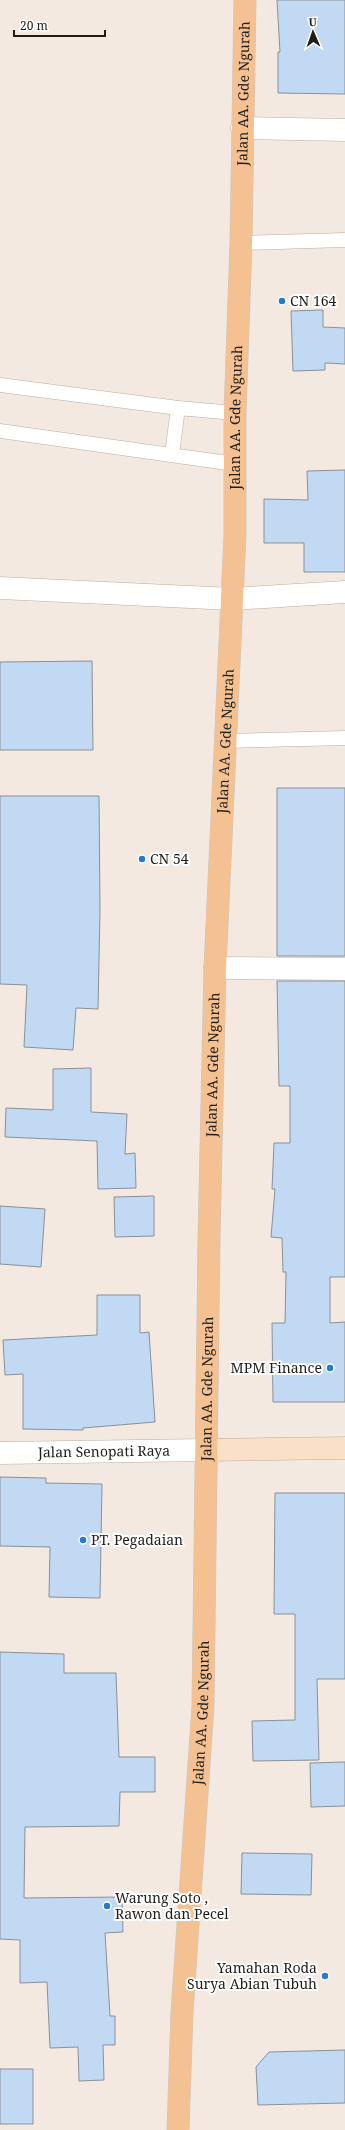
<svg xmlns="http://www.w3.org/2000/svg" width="345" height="2130" font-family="'Noto Serif',serif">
	<rect width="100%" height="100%" fill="#f4e9e1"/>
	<!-- building -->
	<path fill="#c1d9f3" stroke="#899199" d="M 277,0 L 345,0 L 345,94 L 278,93 L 278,52 L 280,52 Z
		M 323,310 L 323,327 L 345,328 L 345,364 L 325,363 L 325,370 L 293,371 L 291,311 Z
		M 345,470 L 345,572 L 304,572 L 304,543 L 264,543 L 264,499 L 308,500 L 307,471 Z
		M 92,661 L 93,750 L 0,750 L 0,662 Z
		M 277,788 L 345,788 L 345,956 L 277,956 Z
		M 0,796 L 99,796 L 100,910 L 98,1009 L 76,1008 L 73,1050 L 24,1047 L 27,985 L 0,984 Z
		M 277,981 L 345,981 L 345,1277 L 330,1277 L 330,1323 L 345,1322 L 345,1402 L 273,1402 L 272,1323 L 285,1323 L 286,1272 L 283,1272 L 282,1238 L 271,1237 L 275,1189 L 272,1189 L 274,1143 L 290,1143 L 290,1086 L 279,1086 Z
		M 91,1068 L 91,1112 L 127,1114 L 125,1154 L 135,1153 L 136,1188 L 98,1189 L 97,1141 L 5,1137 L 6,1108 L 53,1110 L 53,1069 Z
		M 154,1196 L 154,1236 L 115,1237 L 114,1197 Z
		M 0,1206 L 45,1209 L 41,1267 L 0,1264 Z
		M 97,1295 L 140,1295 L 140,1333 L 149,1332 L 155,1422 L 83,1428 L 83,1430 L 23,1429 L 23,1374 L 5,1375 L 3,1340 L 97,1335 Z
		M 0,1477 L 46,1478 L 46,1483 L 102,1484 L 100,1598 L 49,1597 L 50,1547 L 0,1546 Z
		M 275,1493 L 345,1493 L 345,1679 L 317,1679 L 319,1760 L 253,1761 L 252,1721 L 295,1720 L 295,1614 L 274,1614 Z
		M 0,1652 L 64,1654 L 64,1673 L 116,1673 L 119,1757 L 155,1757 L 155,1792 L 120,1792 L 119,1826 L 25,1827 L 24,1898 L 122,1897 L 123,1932 L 105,1933 L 110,2016 L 115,2016 L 115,2045 L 103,2045 L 104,2080 L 79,2081 L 78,2047 L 50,2048 L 47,1982 L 20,1983 L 20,1940 L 0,1939 Z
		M 345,1762 L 345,1806 L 311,1807 L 310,1763 Z
		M 242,1853 L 312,1854 L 311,1895 L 241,1894 Z
		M 345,2050 L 345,2103 L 258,2105 L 256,2067 L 269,2052 Z
		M 0,2069 L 33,2069 L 33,2124 L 0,2124 Z"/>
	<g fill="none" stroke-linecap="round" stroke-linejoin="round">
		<!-- lane casing -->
		<g stroke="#b8aea6" stroke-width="15">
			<path id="lane" d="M 241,243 L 345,240
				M 0,385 L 178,408 L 235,413
				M 0,431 L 235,464
				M 172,454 L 178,408
				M 227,741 L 345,738"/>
		</g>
		<!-- street casing -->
		<g stroke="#b8aea6" stroke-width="23">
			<g id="street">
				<path d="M 242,128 L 345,130"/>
				<path d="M 0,588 L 232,599 L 345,592"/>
				<path d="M 215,968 L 345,969"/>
				<path id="s1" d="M 0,1453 L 207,1450"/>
			</g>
		</g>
		<!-- secondary casing -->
		<g stroke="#b8aea6" stroke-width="23">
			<path id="secondary" d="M 207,1450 L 345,1448"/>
		</g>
		<!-- primary casing -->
		<g stroke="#c9c9c8" stroke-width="23">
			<g id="primary">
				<path id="s2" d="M 178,2130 L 182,2012 L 203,1706 L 209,1239 L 215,968 L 235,534 L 235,413 L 241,243 L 245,0"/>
			</g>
		</g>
		<!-- lane -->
		<use href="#lane" stroke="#fff" stroke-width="14"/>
		<!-- street -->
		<use href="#street" stroke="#fff" stroke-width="22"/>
		<!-- secondary -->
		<use href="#secondary" stroke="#fae0c8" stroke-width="22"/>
		<!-- primary -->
		<use href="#primary" stroke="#f4c192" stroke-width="22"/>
	</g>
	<!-- markers -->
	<g fill="#267cca" stroke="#fff" stroke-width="1.5">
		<circle cx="282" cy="301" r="4"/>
		<circle cx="142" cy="859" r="4"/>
		<circle cx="330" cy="1368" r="4"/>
		<circle cx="83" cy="1540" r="4"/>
		<circle cx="107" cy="1906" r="4"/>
		<circle cx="325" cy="1976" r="4"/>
	</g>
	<g text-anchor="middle" stroke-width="4" stroke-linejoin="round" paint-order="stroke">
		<!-- street labels -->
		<g font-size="14" fill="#201d1a" stroke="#fff">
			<text dy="5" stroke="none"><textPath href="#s2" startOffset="2038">Jalan AA. Gde Ngurah</textPath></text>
			<text dy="5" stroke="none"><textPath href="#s2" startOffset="1714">Jalan AA. Gde Ngurah</textPath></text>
			<text dy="5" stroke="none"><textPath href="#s2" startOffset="1390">Jalan AA. Gde Ngurah</textPath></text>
			<text dy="5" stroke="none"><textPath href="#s2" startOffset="1066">Jalan AA. Gde Ngurah</textPath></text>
			<text dy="5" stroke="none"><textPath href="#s2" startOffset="742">Jalan AA. Gde Ngurah</textPath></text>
			<text dy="5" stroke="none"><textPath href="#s1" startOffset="104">Jalan Senopati Raya</textPath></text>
			<text dy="5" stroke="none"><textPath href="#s2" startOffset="418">Jalan AA. Gde Ngurah</textPath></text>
		</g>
		<!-- poi labels -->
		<g font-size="14" fill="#201d1a" stroke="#fff" text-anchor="start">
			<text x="290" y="306">CN 164</text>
			<text x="150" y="864">CN 54</text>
			<text x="322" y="1373" text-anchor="end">MPM Finance</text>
			<text x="91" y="1545">PT. Pegadaian</text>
			<text x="115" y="1903">Warung Soto ,<tspan x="115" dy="16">Rawon dan Pecel</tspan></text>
			<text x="317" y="1973" text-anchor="end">Yamahan Roda<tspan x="317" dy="16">Surya Abian Tubuh</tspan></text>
		</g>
	</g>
	<!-- north arrow -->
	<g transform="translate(313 32) rotate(358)" stroke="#ffffff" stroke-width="3" paint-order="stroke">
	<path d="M0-3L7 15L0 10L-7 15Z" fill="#201d1a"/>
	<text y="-6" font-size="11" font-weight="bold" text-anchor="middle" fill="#201d1a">U</text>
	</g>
	<!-- scale -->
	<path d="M14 30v6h91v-6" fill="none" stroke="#201d1a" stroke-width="2"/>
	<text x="20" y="30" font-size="12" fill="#201d1a" stroke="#ffffff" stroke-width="3" paint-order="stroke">20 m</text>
</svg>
